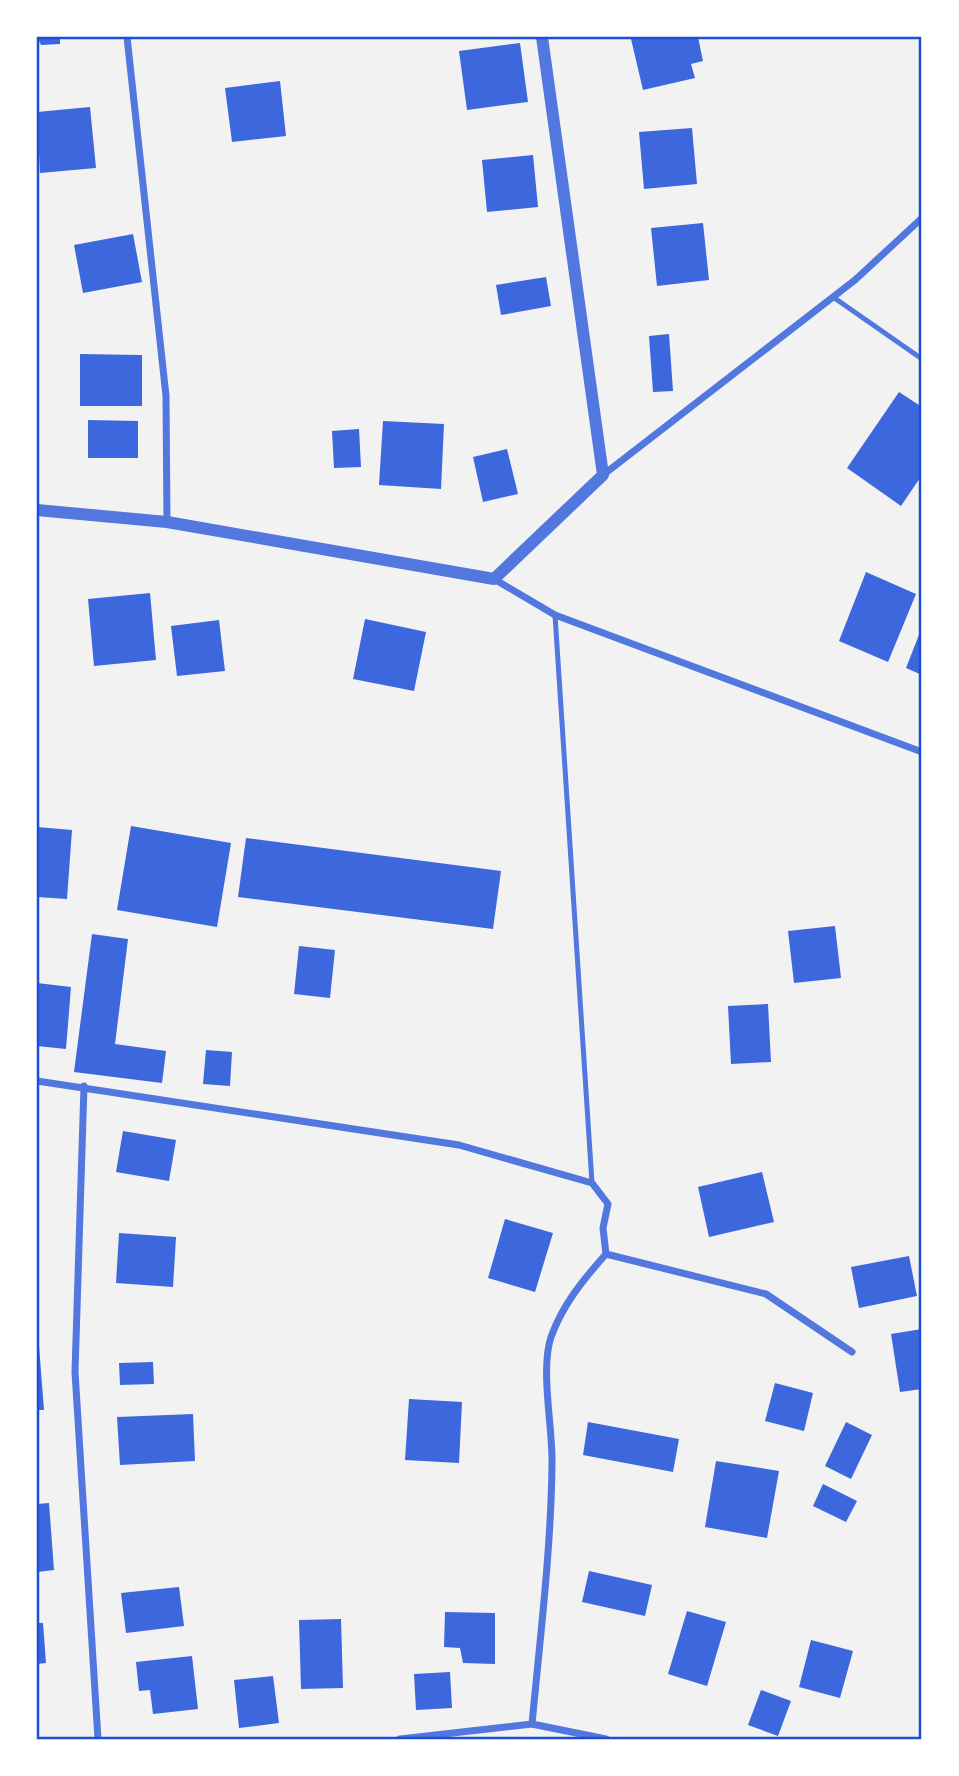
<svg xmlns="http://www.w3.org/2000/svg" width="959" height="1776" font-family="'Source Sans 3',sans-serif">
	<rect width="100%" height="100%" fill="#f2f2f2"/>
	<!-- building -->
	<path fill="#3d67dc" d="M 37,37 L 60,37 L 60,44 L 41,45 Z
		M 640,37 L 698,37 L 703,61 L 691,64 L 695,78 L 643,90 L 631,39 Z
		M 520,43 L 528,102 L 467,110 L 459,51 Z
		M 280,81 L 286,136 L 232,142 L 225,88 Z
		M 90,107 L 96,168 L 40,173 L 37,112 Z
		M 692,128 L 697,184 L 644,189 L 639,132 Z
		M 533,155 L 538,207 L 487,212 L 482,160 Z
		M 703,223 L 709,280 L 657,286 L 651,228 Z
		M 133,234 L 142,282 L 83,293 L 74,245 Z
		M 546,277 L 551,306 L 501,315 L 496,285 Z
		M 669,334 L 673,391 L 653,392 L 649,336 Z
		M 80,354 L 142,355 L 142,406 L 80,406 Z
		M 899,392 L 922,407 L 922,475 L 901,506 L 847,468 Z
		M 88,420 L 138,421 L 138,458 L 88,458 Z
		M 383,421 L 444,424 L 441,489 L 379,485 Z
		M 359,429 L 361,467 L 334,468 L 332,431 Z
		M 507,449 L 518,494 L 483,502 L 473,457 Z
		M 866,572 L 916,594 L 888,662 L 839,641 Z
		M 150,593 L 156,660 L 94,666 L 88,599 Z
		M 365,619 L 426,632 L 414,691 L 353,679 Z
		M 219,620 L 225,671 L 177,676 L 171,626 Z
		M 922,627 L 922,675 L 906,668 Z
		M 131,826 L 231,843 L 217,927 L 117,910 Z
		M 37,827 L 72,830 L 67,899 L 37,897 Z
		M 246,838 L 501,871 L 493,929 L 238,897 Z
		M 835,926 L 841,978 L 794,983 L 788,931 Z
		M 92,934 L 128,939 L 115,1044 L 166,1051 L 162,1083 L 74,1072 Z
		M 299,946 L 335,950 L 330,998 L 294,994 Z
		M 37,983 L 71,987 L 66,1049 L 37,1046 Z
		M 768,1004 L 771,1062 L 731,1064 L 728,1006 Z
		M 206,1050 L 232,1052 L 230,1086 L 203,1084 Z
		M 123,1131 L 176,1140 L 169,1181 L 116,1172 Z
		M 762,1172 L 774,1222 L 709,1237 L 698,1187 Z
		M 505,1219 L 553,1233 L 535,1292 L 488,1278 Z
		M 119,1233 L 176,1237 L 173,1287 L 116,1283 Z
		M 909,1256 L 917,1296 L 859,1308 L 851,1267 Z
		M 922,1329 L 922,1389 L 900,1392 L 891,1334 Z
		M 37,1346 L 39,1346 L 44,1410 L 37,1410 Z
		M 153,1362 L 154,1384 L 120,1385 L 119,1363 Z
		M 775,1383 L 813,1393 L 804,1431 L 765,1421 Z
		M 409,1399 L 462,1402 L 459,1463 L 405,1460 Z
		M 193,1414 L 195,1461 L 120,1465 L 117,1417 Z
		M 588,1422 L 679,1439 L 673,1472 L 583,1455 Z
		M 846,1422 L 872,1435 L 851,1479 L 825,1466 Z
		M 716,1461 L 779,1471 L 767,1538 L 705,1527 Z
		M 823,1484 L 857,1501 L 846,1522 L 813,1506 Z
		M 49,1503 L 54,1570 L 37,1572 L 37,1504 Z
		M 589,1571 L 652,1585 L 645,1616 L 582,1602 Z
		M 179,1587 L 184,1626 L 126,1633 L 121,1593 Z
		M 687,1611 L 726,1622 L 707,1686 L 668,1674 Z
		M 445,1612 L 495,1613 L 495,1664 L 463,1663 L 460,1648 L 444,1647 Z
		M 341,1619 L 343,1688 L 301,1689 L 299,1620 Z
		M 37,1623 L 43,1623 L 46,1663 L 37,1664 Z
		M 811,1640 L 853,1651 L 840,1698 L 799,1687 Z
		M 192,1656 L 198,1709 L 153,1714 L 150,1690 L 139,1691 L 136,1662 Z
		M 450,1672 L 452,1708 L 416,1710 L 414,1674 Z
		M 273,1676 L 279,1723 L 239,1728 L 234,1680 Z
		M 761,1690 L 791,1701 L 778,1736 L 748,1725 Z"/>
	<g fill="none" stroke-linecap="round" stroke-linejoin="round">
		<!-- service -->
		<path stroke="#5277de" stroke-width="5" d="M 833,297 L 922,359
			M 555,615 L 592,1183"/>
		<!-- minor -->
		<path stroke="#5277de" stroke-width="7" d="M 127,37 L 166,396 L 167,522
			M 603,475 L 855,280 L 922,218
			M 494,579 L 555,615 L 922,752
			M 37,1081 L 459,1145 L 592,1183 L 608,1204 L 603,1228 L 606,1254 L 766,1294 L 852,1352
			M 84,1086 L 75,1372 L 98,1739
			M 532,1724 C 540,1638 551,1551 552,1464 C 553,1429 540,1370 551,1337 C 563,1304 583,1280 606,1254
			M 400,1739 L 532,1724 L 606,1739"/>
		<!-- tertiary -->
		<path stroke="#5277de" stroke-width="12" d="M 37,510 L 167,522 L 494,579 L 603,475 L 542,37"/>
	</g>
	<!-- border -->
	<rect width="959" height="1776" fill="none" stroke="#ffffff" stroke-width="77"/>
	<rect x="38" y="38" width="882" height="1700" fill="none" stroke="#1d4ed8" stroke-width="2.5"/>
</svg>
